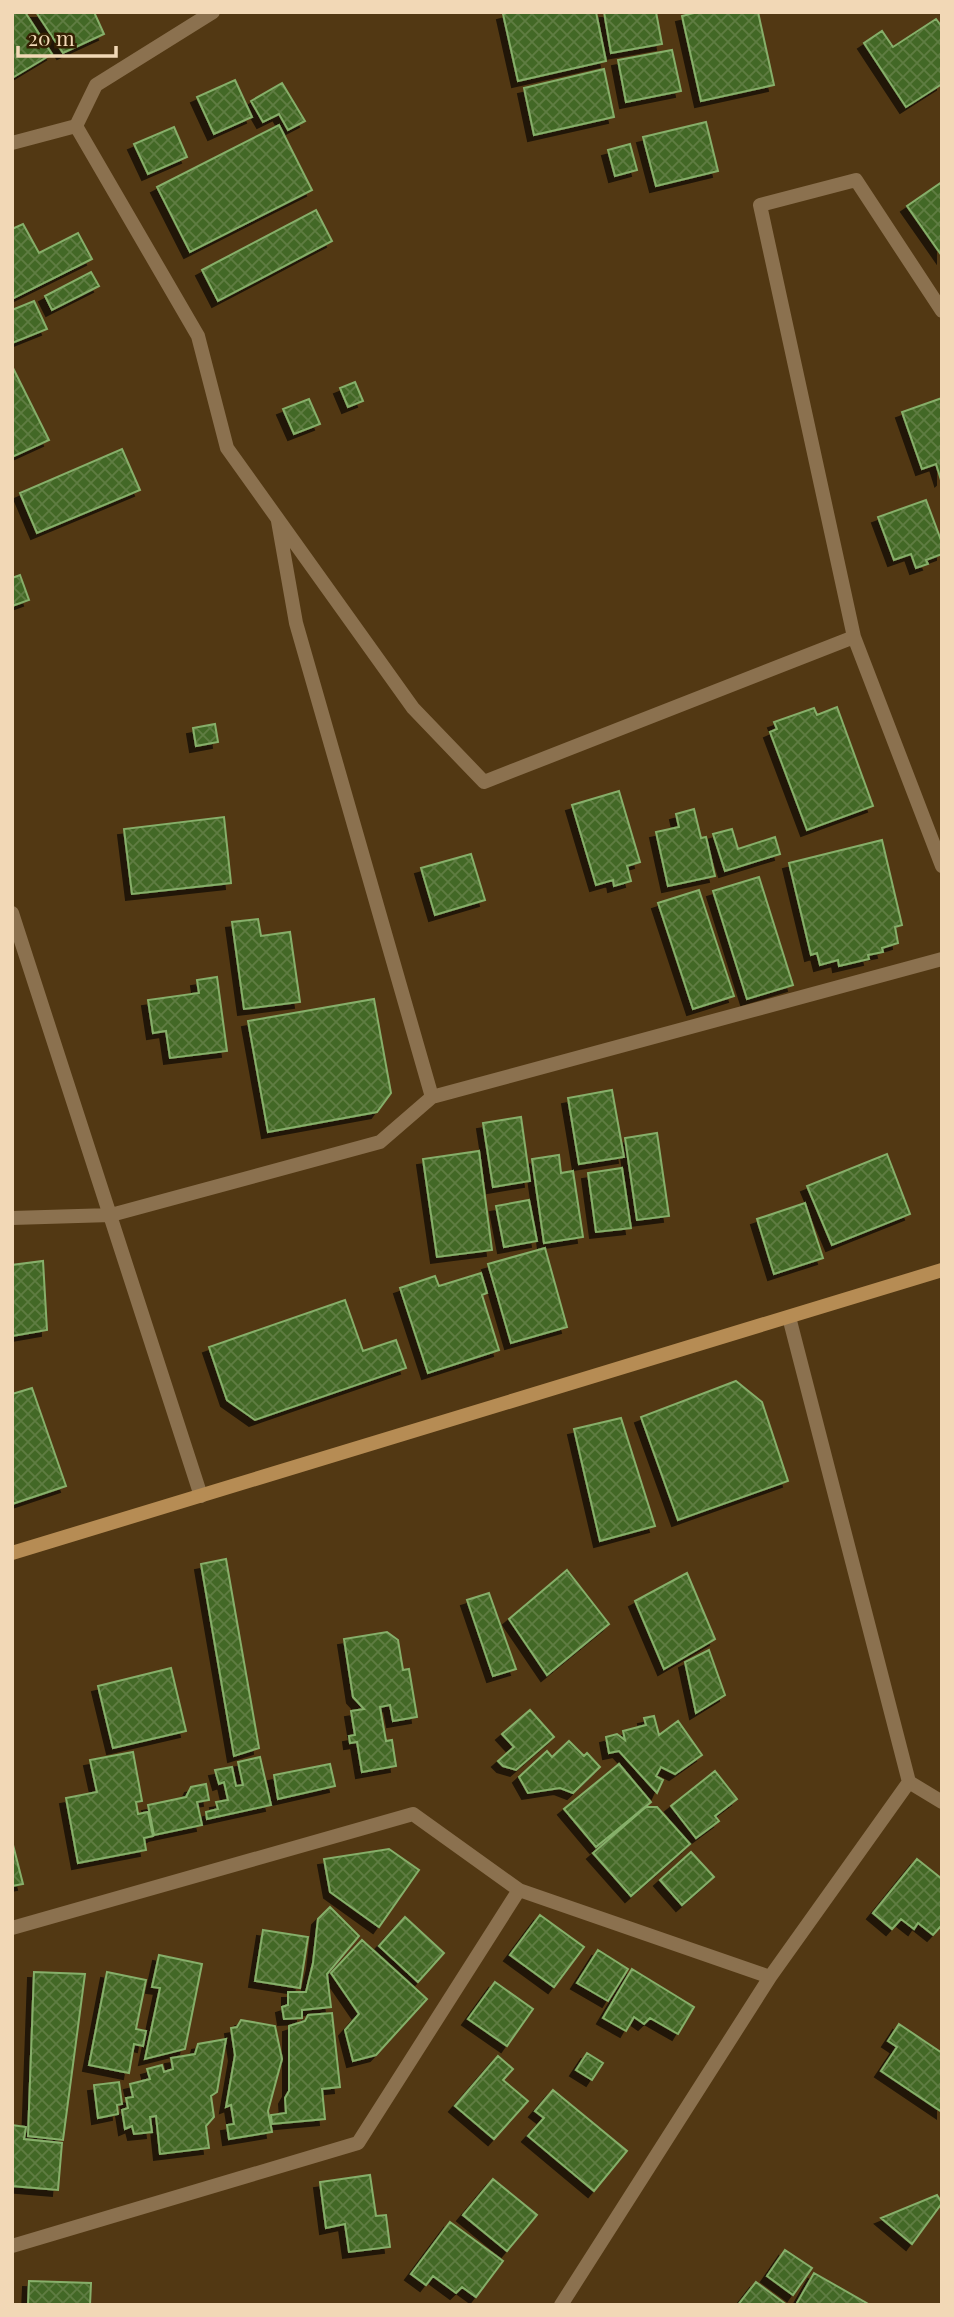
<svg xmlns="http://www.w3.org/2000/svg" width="954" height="2317" font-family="'Playfair Display',serif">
	<defs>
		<pattern id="building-cross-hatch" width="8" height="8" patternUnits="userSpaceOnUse" patternTransform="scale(1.75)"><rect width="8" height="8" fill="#436825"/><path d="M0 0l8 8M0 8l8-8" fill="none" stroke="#5f7d42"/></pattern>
		<filter id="shadow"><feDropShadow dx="-6" dy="6" stdDeviation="0" flood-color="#0009"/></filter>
	</defs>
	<rect width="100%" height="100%" fill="#523813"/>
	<!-- building -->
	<path fill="url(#building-cross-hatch)" stroke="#86af6a" stroke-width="2" filter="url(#shadow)" d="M 12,12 L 25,12 L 52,54 L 12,78 Z
		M 36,12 L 94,12 L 104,34 L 63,53 Z
		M 510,12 L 596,12 L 606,61 L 518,81 L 503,14 Z
		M 604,12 L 656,12 L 662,44 L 611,53 Z
		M 698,12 L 758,12 L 774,85 L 701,101 L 682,16 Z
		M 936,19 L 942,27 L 942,84 L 906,107 L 864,43 L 882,31 L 893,47 Z
		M 672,50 L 681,91 L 626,102 L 618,60 Z
		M 604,69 L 614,117 L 534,135 L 524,88 Z
		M 235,80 L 252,117 L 214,134 L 197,97 Z
		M 282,83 L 305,121 L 288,130 L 279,114 L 263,122 L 251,101 Z
		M 706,122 L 718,171 L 656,186 L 643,137 Z
		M 279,125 L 312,190 L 190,252 L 157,187 Z
		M 174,127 L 187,157 L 148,174 L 134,144 Z
		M 630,144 L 637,170 L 615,176 L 608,150 Z
		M 942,182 L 942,256 L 907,206 Z
		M 316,210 L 332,241 L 218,301 L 202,270 Z
		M 23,224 L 39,253 L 78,233 L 92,259 L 12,299 L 12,229 Z
		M 91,272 L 99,286 L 52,310 L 45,296 Z
		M 34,301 L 47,329 L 12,343 L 12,310 Z
		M 12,366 L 49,440 L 12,457 Z
		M 355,382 L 363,401 L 348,407 L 340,388 Z
		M 942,398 L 942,479 L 941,480 L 936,464 L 922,469 L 902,412 Z
		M 309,399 L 320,424 L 294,434 L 283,409 Z
		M 122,449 L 140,490 L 37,533 L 20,493 Z
		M 926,500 L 942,543 L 942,554 L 926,560 L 928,564 L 916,568 L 911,554 L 894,560 L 878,517 Z
		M 20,575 L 29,600 L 12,606 L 12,578 Z
		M 837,707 L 873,806 L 807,830 L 770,732 L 777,729 L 774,722 L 814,708 L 817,715 Z
		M 215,724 L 218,742 L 196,746 L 193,728 Z
		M 619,791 L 640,862 L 627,866 L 631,881 L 614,886 L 613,880 L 596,885 L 572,805 Z
		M 694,809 L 701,838 L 706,837 L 715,876 L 668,886 L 656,832 L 679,827 L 676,814 Z
		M 224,817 L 231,883 L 132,894 L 124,829 Z
		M 732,829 L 738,849 L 775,837 L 780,854 L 725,871 L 713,834 Z
		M 882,840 L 902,925 L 895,927 L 898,943 L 882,948 L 883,952 L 868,955 L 869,959 L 839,966 L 838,960 L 820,965 L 817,953 L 811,955 L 789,863 Z
		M 471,854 L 485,900 L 435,915 L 421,868 Z
		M 759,877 L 793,985 L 747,999 L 713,891 Z
		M 699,890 L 734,996 L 693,1009 L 658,903 Z
		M 258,919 L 261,936 L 290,932 L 300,1002 L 244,1009 L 232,922 Z
		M 217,977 L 227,1051 L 170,1058 L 166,1031 L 153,1033 L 148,1000 L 199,993 L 197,980 Z
		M 374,999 L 391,1093 L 377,1112 L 268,1132 L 248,1021 Z
		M 612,1090 L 624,1157 L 579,1164 L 568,1098 Z
		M 521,1117 L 530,1181 L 493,1187 L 483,1123 Z
		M 657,1133 L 669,1216 L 637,1220 L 625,1138 Z
		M 479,1151 L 492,1250 L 437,1257 L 423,1159 Z
		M 887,1154 L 910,1214 L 832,1245 L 807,1186 Z
		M 559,1155 L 561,1173 L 573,1171 L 583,1237 L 544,1243 L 532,1159 Z
		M 622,1168 L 631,1228 L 596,1232 L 588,1173 Z
		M 529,1200 L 537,1241 L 504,1247 L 496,1206 Z
		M 805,1203 L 823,1258 L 774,1274 L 757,1219 Z
		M 545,1248 L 567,1327 L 511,1343 L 488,1264 Z
		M 43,1261 L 47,1330 L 12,1336 L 12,1265 Z
		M 481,1273 L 487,1293 L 482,1295 L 499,1350 L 428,1373 L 400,1288 L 435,1276 L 439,1286 Z
		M 345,1300 L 363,1351 L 396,1340 L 406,1368 L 255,1420 L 227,1400 L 209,1347 Z
		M 736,1381 L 762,1402 L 788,1481 L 678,1520 L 641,1417 Z
		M 32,1388 L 66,1486 L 12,1504 L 12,1394 Z
		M 621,1418 L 655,1526 L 600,1541 L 574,1429 Z
		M 226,1559 L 259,1748 L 234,1756 L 201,1564 Z
		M 567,1570 L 609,1624 L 547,1675 L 509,1619 Z
		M 687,1573 L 715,1639 L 664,1669 L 635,1601 Z
		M 489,1593 L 516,1669 L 493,1676 L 467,1600 Z
		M 387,1632 L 398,1640 L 403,1670 L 409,1669 L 417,1717 L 393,1721 L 390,1705 L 380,1707 L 386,1741 L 392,1740 L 396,1766 L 362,1772 L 357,1742 L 350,1743 L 349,1736 L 355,1735 L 351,1711 L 364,1709 L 353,1697 L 344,1639 Z
		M 709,1650 L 725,1695 L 696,1713 L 685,1662 Z
		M 171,1668 L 186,1731 L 113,1748 L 98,1686 Z
		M 530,1710 L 554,1737 L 516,1770 L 503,1766 L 498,1761 L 514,1747 L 502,1734 Z
		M 654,1716 L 659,1735 L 678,1721 L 702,1755 L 675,1774 L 661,1767 L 656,1776 L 663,1780 L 657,1793 L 619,1751 L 609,1753 L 606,1737 L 617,1734 L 625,1740 L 623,1731 L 646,1725 L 644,1718 Z
		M 569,1741 L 584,1756 L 587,1753 L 600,1767 L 573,1793 L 560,1788 L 528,1793 L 519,1777 L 547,1751 L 552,1757 Z
		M 133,1752 L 142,1801 L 136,1802 L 138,1814 L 148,1812 L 153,1836 L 144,1838 L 146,1850 L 78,1863 L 66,1798 L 97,1792 L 90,1760 Z
		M 260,1757 L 271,1805 L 207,1819 L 206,1812 L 218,1809 L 216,1802 L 228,1800 L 224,1782 L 219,1784 L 215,1770 L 232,1767 L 236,1786 L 243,1785 L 238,1762 Z
		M 330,1764 L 335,1786 L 278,1799 L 274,1775 Z
		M 619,1764 L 651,1802 L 596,1847 L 564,1809 Z
		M 715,1771 L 737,1799 L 715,1816 L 719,1821 L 696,1838 L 671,1806 Z
		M 206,1784 L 209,1800 L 197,1802 L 202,1825 L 154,1835 L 148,1805 L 186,1797 L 191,1787 Z
		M 646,1807 L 657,1807 L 690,1844 L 631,1896 L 593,1853 Z
		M 12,1841 L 23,1884 L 12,1886 Z
		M 389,1849 L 419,1870 L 379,1927 L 330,1892 L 324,1859 Z
		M 691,1852 L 714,1877 L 682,1905 L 660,1880 Z
		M 917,1859 L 942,1879 L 942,1925 L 933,1935 L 918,1923 L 914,1929 L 901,1919 L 892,1929 L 873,1913 Z
		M 330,1907 L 359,1936 L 327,1974 L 331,2007 L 302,2010 L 302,2018 L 284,2019 L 282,2007 L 288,2005 L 288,1992 L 306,1992 L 313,1963 L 318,1919 Z
		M 540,1915 L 584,1947 L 554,1987 L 510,1955 Z
		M 405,1917 L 444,1953 L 418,1982 L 379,1946 Z
		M 263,1930 L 308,1937 L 300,1988 L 255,1981 Z
		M 362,1940 L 427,1999 L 376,2055 L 353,2061 L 345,2030 L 359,2014 L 331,1973 Z
		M 598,1950 L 628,1969 L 608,2001 L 577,1983 Z
		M 159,1955 L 202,1964 L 185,2049 L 145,2059 L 160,1988 L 152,1987 Z
		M 632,1969 L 694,2007 L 678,2034 L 650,2018 L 644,2024 L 634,2017 L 626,2031 L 603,2018 Z
		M 34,1972 L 85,1974 L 63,2140 L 28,2136 Z
		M 107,1972 L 146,1980 L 136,2029 L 146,2031 L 143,2046 L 134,2044 L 129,2073 L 89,2065 Z
		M 495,1982 L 533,2009 L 507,2046 L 468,2019 Z
		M 332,2013 L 340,2087 L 322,2089 L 325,2119 L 272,2124 L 271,2115 L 286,2113 L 285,2098 L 289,2091 L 289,2026 L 305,2021 L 308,2015 Z
		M 241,2020 L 275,2026 L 282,2059 L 268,2111 L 272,2132 L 229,2139 L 227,2125 L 234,2124 L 231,2105 L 226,2107 L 235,2055 L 231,2028 L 237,2027 Z
		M 899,2024 L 942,2053 L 942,2112 L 881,2071 L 897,2047 L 888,2041 Z
		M 226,2039 L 217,2092 L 211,2096 L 214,2117 L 206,2126 L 209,2148 L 160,2154 L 156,2116 L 150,2117 L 152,2132 L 134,2134 L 132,2126 L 125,2129 L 122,2110 L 128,2108 L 126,2098 L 133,2097 L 130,2084 L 150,2079 L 147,2069 L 162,2065 L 164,2072 L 173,2069 L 171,2058 L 195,2054 L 198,2044 Z
		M 587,2053 L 603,2063 L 592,2080 L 576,2070 Z
		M 498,2056 L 513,2069 L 503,2080 L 528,2101 L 494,2139 L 455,2106 Z
		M 119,2082 L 122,2104 L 117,2105 L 118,2114 L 98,2118 L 94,2085 Z
		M 553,2090 L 627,2151 L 594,2191 L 528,2136 L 544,2118 L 535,2111 Z
		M 12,2125 L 26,2127 L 24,2139 L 62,2143 L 58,2190 L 12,2186 Z
		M 370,2175 L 376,2216 L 386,2215 L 390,2247 L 349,2252 L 345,2224 L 326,2228 L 320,2182 Z
		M 493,2179 L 537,2215 L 507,2251 L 463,2215 Z
		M 937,2195 L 942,2203 L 912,2244 L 881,2218 Z
		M 450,2222 L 503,2261 L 476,2297 L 462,2287 L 456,2293 L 433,2276 L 426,2285 L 411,2274 Z
		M 785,2250 L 812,2268 L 793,2295 L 767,2276 Z
		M 814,2273 L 870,2305 L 800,2305 L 797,2303 Z
		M 29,2281 L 91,2283 L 90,2305 L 28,2305 Z
		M 756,2282 L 787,2305 L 738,2305 Z"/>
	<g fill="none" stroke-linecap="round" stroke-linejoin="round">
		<!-- street -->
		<path stroke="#8b714f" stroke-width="14" d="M 76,126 L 198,336 L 227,448 L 413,708 L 484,782 L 854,637
			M 12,143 L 76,126 L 96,85 L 213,12
			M 942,311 L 856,180 L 760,205 L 854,637 L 942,866
			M 12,913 L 201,1496
			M 432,1097 L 942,959
			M 12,1218 L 111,1215 L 380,1142 L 432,1097 L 296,623 L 278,521
			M 789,1317 L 909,1782
			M 12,1928 L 413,1814 L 519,1890
			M 12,2246 L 358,2143 L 519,1890 L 770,1977
			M 561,2305 L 770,1977 L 909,1782 L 942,1802"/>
		<!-- secondary -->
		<path stroke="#b68c54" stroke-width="14" d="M 12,1553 L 942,1270"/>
	</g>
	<!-- border -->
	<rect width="954" height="2317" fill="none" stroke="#f2d8b6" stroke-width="28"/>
	<!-- scale -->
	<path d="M18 46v10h98v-10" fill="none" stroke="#f2d8b6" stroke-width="3.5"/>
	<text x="28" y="46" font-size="21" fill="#f2d8b6" stroke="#342003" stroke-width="5" paint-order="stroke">20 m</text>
</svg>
